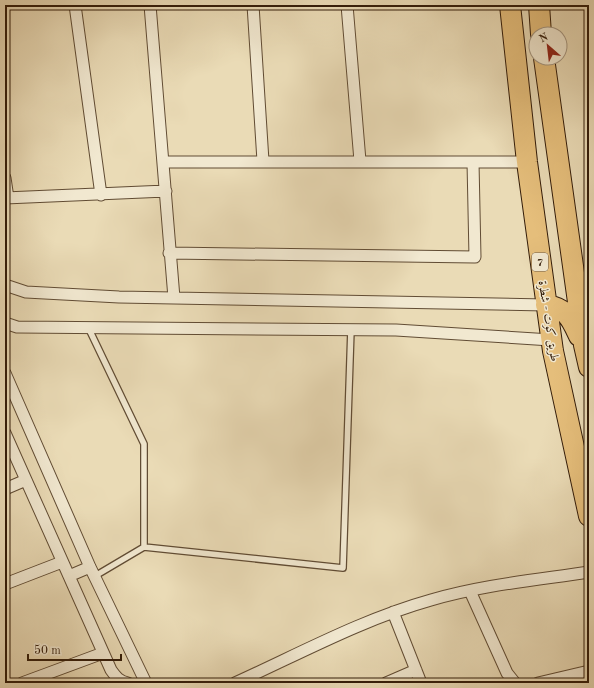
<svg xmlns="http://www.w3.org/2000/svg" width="594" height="688" font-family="'Old Standard TT',Amiri,serif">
	<rect width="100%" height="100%" fill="#eadbb6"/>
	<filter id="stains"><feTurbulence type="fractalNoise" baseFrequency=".005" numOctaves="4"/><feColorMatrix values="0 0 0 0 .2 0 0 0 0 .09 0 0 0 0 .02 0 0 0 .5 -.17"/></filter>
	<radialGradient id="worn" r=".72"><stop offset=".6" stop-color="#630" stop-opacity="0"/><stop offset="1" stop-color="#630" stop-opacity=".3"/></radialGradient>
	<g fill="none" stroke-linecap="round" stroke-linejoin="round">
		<!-- lane casing -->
		<g stroke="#614c34" stroke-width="8">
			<path id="lane" d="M 88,327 L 144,444 L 144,547 L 95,576
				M 144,547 L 343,568 L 351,329"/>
		</g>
		<!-- street casing -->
		<g stroke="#614c34" stroke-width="13">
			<path id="street" d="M 75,5 L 101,195
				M 150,5 L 174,298
				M 253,5 L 263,161
				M 347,5 L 360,161
				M 163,162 L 527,162
				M 5,178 L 8,198
				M 5,198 L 166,191
				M 169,253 L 475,257 L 473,162
				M 5,285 L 26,292 L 119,297 L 546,305
				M 5,323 L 17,327 L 396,330 L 551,340
				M 5,373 L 90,567 L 146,683
				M 5,433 L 111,670 C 116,677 119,681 128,683
				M 5,489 L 26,480
				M 69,576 L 90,567
				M 5,584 L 62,562
				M 470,591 L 507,673 L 515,683
				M 393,612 L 421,683
				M 22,683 L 103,653
				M 235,683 C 299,654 363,619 431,600 C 482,585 536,580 589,572
				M 386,683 L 416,670
				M 538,683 L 589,671"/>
		</g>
		<!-- highway casing -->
		<g stroke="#331c09" stroke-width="22">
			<path id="highway" d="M 510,5 L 527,162 L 553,351 L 589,516
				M 539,5 L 541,34
				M 544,58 L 584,345 L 589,367
				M 546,305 C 567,308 571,319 579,336"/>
		</g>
		<!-- lane -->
		<use href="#lane" stroke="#f1e8d0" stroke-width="5.5"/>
		<!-- street -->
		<use href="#street" stroke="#f1e8d0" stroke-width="11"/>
		<!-- highway -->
		<use href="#highway" stroke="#e5be7b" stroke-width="20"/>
	</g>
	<g text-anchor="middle" stroke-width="3" stroke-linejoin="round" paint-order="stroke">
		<!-- shield labels -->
		<rect fill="#f1e8d0" stroke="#6c5945" stroke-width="1" x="532" y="253" width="16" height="18" rx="3"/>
		<g font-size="11" font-weight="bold" fill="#331c09">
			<text x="540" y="266">7</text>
		</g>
		<!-- street labels -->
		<g font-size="12" fill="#331c09" stroke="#f1e8d0">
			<text transform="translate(549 321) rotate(81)" y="4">طريق كوت - شطرة</text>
		</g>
	</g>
	<!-- margin -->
	<rect width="594" height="688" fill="none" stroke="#eadbb6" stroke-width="20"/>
	<rect x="6" y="6" width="582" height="676" fill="none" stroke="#331c09" stroke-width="2"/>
	<rect x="10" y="10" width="574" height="668" fill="none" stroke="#331c09"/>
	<!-- north arrow -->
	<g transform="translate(548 46) rotate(332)"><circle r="19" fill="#f1e8d0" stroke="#a59680"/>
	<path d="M0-3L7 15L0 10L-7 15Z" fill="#8f2418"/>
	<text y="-6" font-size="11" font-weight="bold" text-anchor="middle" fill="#331c09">N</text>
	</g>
	<!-- scale -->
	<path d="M28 654v6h93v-6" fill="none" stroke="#331c09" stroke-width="2"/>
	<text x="34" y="654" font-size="12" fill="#331c09" stroke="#f1e8d0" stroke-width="3" paint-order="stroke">50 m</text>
	<rect width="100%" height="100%" filter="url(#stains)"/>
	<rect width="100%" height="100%" fill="url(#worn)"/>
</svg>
